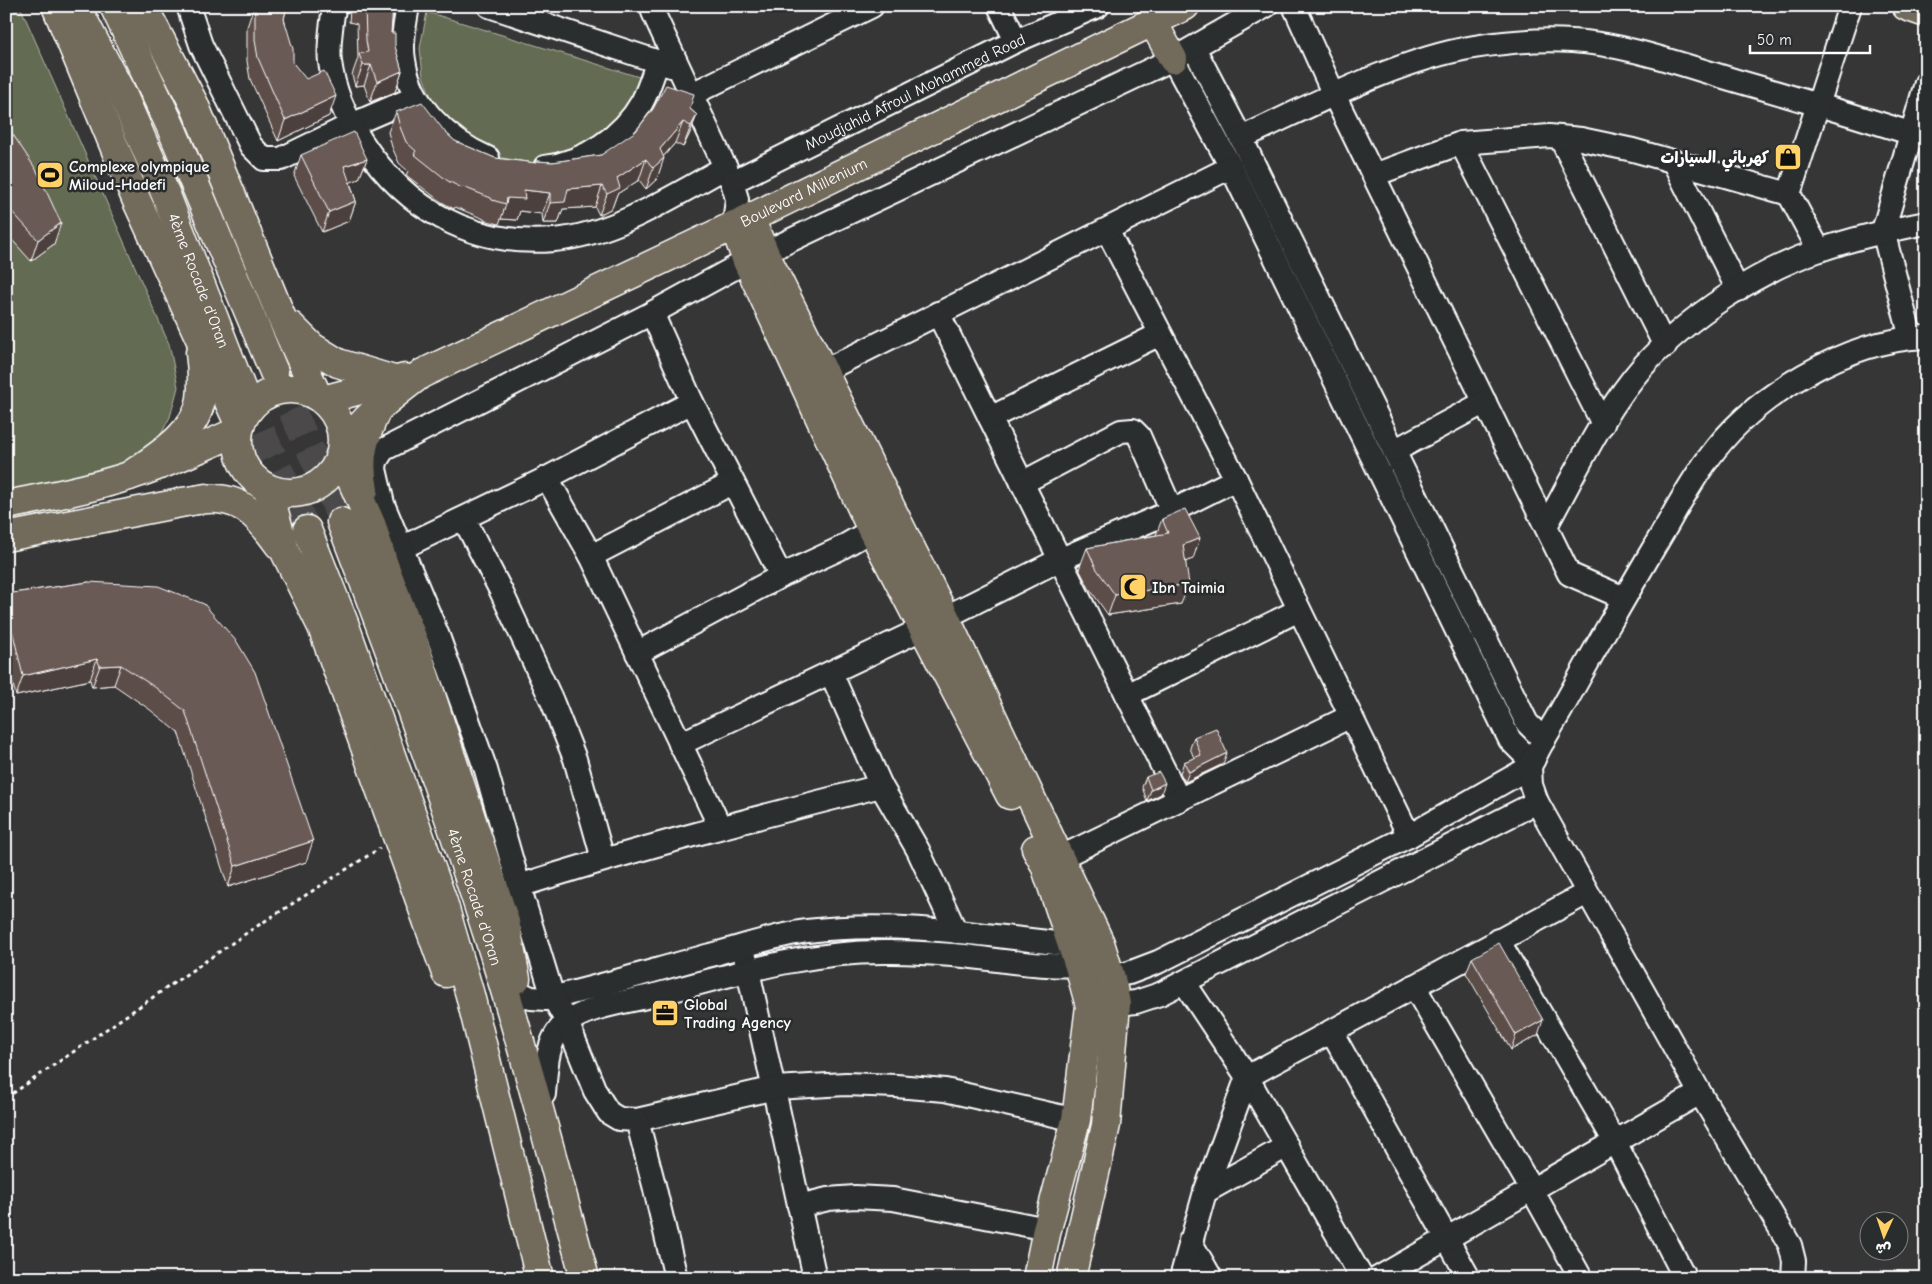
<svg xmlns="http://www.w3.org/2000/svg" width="1932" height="1284" font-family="'Comic Neue','Playpen Sans Arabic',sans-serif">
	<rect width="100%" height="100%" fill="#373636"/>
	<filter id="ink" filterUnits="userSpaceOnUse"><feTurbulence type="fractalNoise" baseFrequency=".02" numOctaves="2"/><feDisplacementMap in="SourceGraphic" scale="10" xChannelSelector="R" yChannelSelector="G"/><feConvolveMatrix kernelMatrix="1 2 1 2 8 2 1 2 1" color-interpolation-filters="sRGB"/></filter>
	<g filter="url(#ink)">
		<!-- green -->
		<path fill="#636c52" stroke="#b1b6a8" d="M 6,6 L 20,6 L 169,344 L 178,387 L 170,417 L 154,448 L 123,467 L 6,494 Z
			M 427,12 L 649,80 L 605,138 L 544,164 L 532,163 L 502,158 L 487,152 L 449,122 L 431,97 L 423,76 L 420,48 Z"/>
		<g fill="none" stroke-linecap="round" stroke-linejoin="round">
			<!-- highway-tunnel -->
			<path stroke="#4b4a4a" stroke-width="28" stroke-dasharray="28 14" stroke-linecap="butt" d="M 274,372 L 335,503 L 341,522
				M 243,393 L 307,530"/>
			<!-- minor casing -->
			<g stroke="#fff" stroke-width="26">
				<g id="minor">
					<path d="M 188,6 L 201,45 L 251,146 L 264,159 L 281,159 L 351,125 L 416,97"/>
					<path d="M 335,6 L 333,14 C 331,29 328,47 330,62 C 334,92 346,118 362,142 C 406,209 472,247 554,240 C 616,234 673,196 726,167"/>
					<path d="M 408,6 C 405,23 401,43 404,60 C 410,105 448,141 488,158"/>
					<path d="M 489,6 L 671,66"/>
					<path d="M 653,6 L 653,12 L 732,182 L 737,199 L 734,225"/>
					<path d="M 999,6 L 1016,41"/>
					<path d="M 1294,6 L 1334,95 L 1569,574 L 1624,598"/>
					<path d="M 1194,48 L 1241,138 L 1527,723 L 1544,740"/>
					<path d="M 1173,59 L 1231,167 L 1510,740 L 1524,754 L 1534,759"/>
					<path d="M 692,94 L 872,6"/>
					<path d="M 1560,137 L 1665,346"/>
					<path d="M 1241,138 C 1313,105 1396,60 1474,47 C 1505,42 1540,39 1572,41 C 1627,44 1685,66 1737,81 C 1800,99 1863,118 1926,138"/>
					<path d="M 1461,143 L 1603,424"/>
					<path d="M 1673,161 L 1738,290"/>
					<path d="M 545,167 C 585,162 623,136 642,102 C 649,89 653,74 658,61"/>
					<path d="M 1374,175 L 1461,143 L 1549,136 L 1581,139 L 1633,150 L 1789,194 L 1850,6"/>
					<path id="s1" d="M 732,182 L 1016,41 L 1098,6"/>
					<path d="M 1789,194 L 1819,250"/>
					<path d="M 1107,230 L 1236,479 L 1409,836"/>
					<path d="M 652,313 L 692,402 L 781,576"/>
					<path d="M 938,313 L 1179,800"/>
					<path d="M 1911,338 L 1883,231 L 1926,83"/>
					<path d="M 808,379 L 1231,167"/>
					<path d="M 990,418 L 1160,334"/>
					<path d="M 1394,451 L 1485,402"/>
					<path d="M 547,478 L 591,556 L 720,827"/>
					<path d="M 1022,483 L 1121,431 L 1133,430 L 1139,436 L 1172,511"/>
					<path d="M 464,519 L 501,591 L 552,701 L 575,759 L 603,859"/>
					<path d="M 1546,526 C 1576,472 1603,412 1644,365 C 1689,316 1757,271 1820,250 C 1854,238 1890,230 1926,223"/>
					<path d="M 401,548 L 547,478 L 692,402"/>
					<path d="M 591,556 L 732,483"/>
					<path d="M 637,653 L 781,576 L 839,549 L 872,530"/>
					<path d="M 831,673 L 881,786 L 918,850 L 956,932"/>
					<path d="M 1127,695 L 1299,610"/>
					<path d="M 680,744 L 924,628 L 1059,560 L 1172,511 L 1236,479"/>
					<path d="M 1045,865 L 1351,716"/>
					<path d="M 519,886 C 638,848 759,817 881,786"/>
					<path d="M 1498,940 L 1615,1142 L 1685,1278"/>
					<path d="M 745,957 L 815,1278"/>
					<path d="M 1095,979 L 1129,973 L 1158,962 L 1409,836 L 1530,767"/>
					<path d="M 1184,982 L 1247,1077 L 1362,1278"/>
					<path d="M 1414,986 L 1532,1190 L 1581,1278"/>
					<path d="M 518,992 L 531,998 L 546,999 C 604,986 661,968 718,953 C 747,945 777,935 807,931 C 895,920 984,935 1072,945 L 1087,944"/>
					<path d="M 1098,1006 L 1136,1002 L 1160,994 L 1537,802"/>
					<path d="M 1331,1031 L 1469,1278"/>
					<path d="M 544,1094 C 546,1072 546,1039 565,1024 C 585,1007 626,1002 651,996 C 732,975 808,950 892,952 C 916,952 940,954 964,956 C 1008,961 1051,969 1096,964"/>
					<path d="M 637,1120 L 775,1088 L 846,1084 L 896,1086 L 945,1090 L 1076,1120"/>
					<path d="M 1205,1192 L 1287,1146"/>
					<path d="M 799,1206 L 828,1199 L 855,1197 L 893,1199 L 1047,1229"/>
					<path d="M 1190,1241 L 1211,1278"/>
					<path d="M 676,1278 L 654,1185 L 637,1120 L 619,1119 L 609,1113 L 605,1107 L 595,1091 L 567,1022 L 553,997 L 519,886 L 486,770 L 438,636 L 383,504 L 375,469 L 376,461 L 383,450 L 652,313 L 747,261 L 1173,59 L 1266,6"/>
					<path d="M 1181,1278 L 1205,1192 L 1247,1077 L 1587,893"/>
					<path d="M 1378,1278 L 1700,1093"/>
					<path d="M 1793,1278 L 1794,1261 L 1790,1245 L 1700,1093 L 1537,802 L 1531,785 L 1530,767 C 1538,748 1549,731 1559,714 C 1576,684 1592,654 1609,625 C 1628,592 1647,559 1666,527 C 1679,504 1692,480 1708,459 C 1754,395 1846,340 1926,337"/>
				</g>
			</g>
			<!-- major casing -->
			<g stroke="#fff" stroke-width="31">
				<g id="major">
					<path d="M 1906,6 L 1926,13"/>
					<path d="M 1153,22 L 1173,59"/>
					<path d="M 750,218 L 765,254 L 945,617 L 1100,943 L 1111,978 L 1116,1004 L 1106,1125 L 1071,1278"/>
					<path d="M 734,225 L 747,261 L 872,530 L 1010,795"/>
					<circle cx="290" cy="441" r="52"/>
					<path d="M 323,400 L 405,378"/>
					<path id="s2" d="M 343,447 C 366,415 390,398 421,374 L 750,218 L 1185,6"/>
					<path d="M 6,505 C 47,497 89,489 129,476 C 166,464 203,447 238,431"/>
					<path d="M 6,537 L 206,498"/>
					<path d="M 1036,849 L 1045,865 L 1079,966 L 1090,1006 L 1076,1120 L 1047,1229 L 1037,1278"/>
				</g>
			</g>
			<!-- highway casing -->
			<g stroke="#fff" stroke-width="31">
				<g id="highway">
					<path d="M 56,6 L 136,199 L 240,426"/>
					<path id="s3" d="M 76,6 L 124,98 L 166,195 L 243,393"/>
					<path d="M 114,6 L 170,125 L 274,372"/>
					<path d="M 143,6 L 194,104 L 281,316 L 318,397"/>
					<path d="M 291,326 L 312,347 L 338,363 L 394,380"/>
					<path d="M 341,456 L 372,526 L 384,565 L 413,640 L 505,922 L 516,979"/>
					<path d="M 129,476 C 156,457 196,434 201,399 C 203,383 202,368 200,353"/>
					<path d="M 268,489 L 285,552 L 322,627 L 446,973"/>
					<path d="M 364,490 C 357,455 364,437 379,405"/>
					<path d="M 182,502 C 193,501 206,498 217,499 C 246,500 263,523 279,545"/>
					<path id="s4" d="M 341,522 C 396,664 447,807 493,951 C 527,1059 555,1169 585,1278"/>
					<path d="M 307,530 L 344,623 L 443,902 L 470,995 L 540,1278"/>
				</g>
			</g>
			<!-- path -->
			<path stroke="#fff" stroke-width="3" stroke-dasharray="4 4" stroke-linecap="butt" d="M 6,1098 L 251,930 L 380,848"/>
			<!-- minor -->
			<use href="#minor" stroke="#2a2d2e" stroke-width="22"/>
			<!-- major -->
			<use href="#major" stroke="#726b5a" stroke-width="28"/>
			<!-- highway -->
			<use href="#highway" stroke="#726b5a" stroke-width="28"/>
		</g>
		<!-- wall -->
		<path fill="#5c4d49" stroke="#fff" d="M 254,6 L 287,6 L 284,19 L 293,63 L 329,116 L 278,141 L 250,79 L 247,61 L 247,27 Z
			M 351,6 L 393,6 L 391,33 L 402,71 L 395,92 L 370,102 L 364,85 L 355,86 L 352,75 L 358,58 L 357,24 L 349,22 L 350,10 Z
			M 690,109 L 697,115 L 689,135 L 683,147 L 675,143 L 663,157 L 657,179 L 646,189 L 639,180 L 617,194 L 612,208 L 599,215 L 595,207 L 563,209 L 558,223 L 543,223 L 542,214 L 520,211 L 517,220 L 501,219 L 499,224 L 484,220 L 484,219 L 455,207 L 454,209 L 440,201 L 406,175 L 408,171 L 399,163 L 392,147 L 388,132 L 396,112 L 445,132 L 455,141 L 495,158 L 536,163 L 536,161 L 553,162 L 601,155 Z
			M 6,124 L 54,244 L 31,261 L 6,233 Z
			M 301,155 L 367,159 L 359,179 L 350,182 L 356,201 L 349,221 L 322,232 L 294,176 Z
			M 1162,519 L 1193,559 L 1186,561 L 1181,604 L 1108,615 L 1089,588 L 1079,569 L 1087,548 L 1156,535 Z
			M 89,582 L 306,862 L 228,887 L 178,732 L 149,709 L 114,685 L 92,687 L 90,680 L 16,696 L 6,657 L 6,594 Z
			M 1194,737 L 1223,764 L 1185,782 L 1180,773 L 1184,762 L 1194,758 L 1190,748 Z
			M 1146,777 L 1161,794 L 1147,801 L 1142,787 Z
			M 1472,958 L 1538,1035 L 1511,1050 L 1466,973 Z"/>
		<!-- shaded-wall -->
		<path fill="#4b3f3c" stroke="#fff" d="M 363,65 L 371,65 L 364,85 L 355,86 Z
			M 402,71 L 395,92 L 370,102 L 377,82 Z
			M 336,96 L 329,116 L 278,141 L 285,120 Z
			M 697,115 L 689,135 L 683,147 L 691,126 Z
			M 683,122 L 675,143 L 656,165 L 664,158 L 657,179 L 646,189 L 660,149 Z
			M 367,159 L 359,179 L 337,187 L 344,166 Z
			M 646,159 L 639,180 L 617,194 L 612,208 L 599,215 L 607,194 L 617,178 Z
			M 602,186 L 595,207 L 563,209 L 558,223 L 543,223 L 550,203 L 568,189 Z
			M 524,190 L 550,193 L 542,214 L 520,211 L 517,220 L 501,219 L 506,204 L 507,198 Z
			M 356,201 L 349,221 L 322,232 L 329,212 Z
			M 61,223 L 54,244 L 31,261 L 38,240 Z
			M 1200,538 L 1193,559 L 1176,565 L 1183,545 Z
			M 1189,584 L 1181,604 L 1108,615 L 1115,595 Z
			M 97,659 L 90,680 L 16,696 L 23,676 Z
			M 121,665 L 114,685 L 92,687 L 100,666 Z
			M 1227,753 L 1223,764 L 1185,782 L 1189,772 Z
			M 1165,783 L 1161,794 L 1147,801 L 1151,790 Z
			M 313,841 L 306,862 L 228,887 L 235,866 Z
			M 1543,1020 L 1538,1035 L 1511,1050 L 1516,1035 Z"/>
		<!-- building -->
		<path fill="#6b5a55" stroke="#fff" d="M 255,6 L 287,6 L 284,19 L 293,49 L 293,63 L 306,79 L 324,71 L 336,96 L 285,120 L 258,58 L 255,40 Z
			M 365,6 L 393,6 L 391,33 L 395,33 L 395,46 L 402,71 L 377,82 L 371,65 L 363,65 L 359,54 L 368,52 L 366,40 Z
			M 666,85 L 694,94 L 690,109 L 697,115 L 691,126 L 683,122 L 660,149 L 664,158 L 653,168 L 646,159 L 617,178 L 620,188 L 607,194 L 602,186 L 568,189 L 565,202 L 550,203 L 550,193 L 524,190 L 525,199 L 507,198 L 506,204 L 492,200 L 491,198 L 463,187 L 462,188 L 448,181 L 414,154 L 416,151 L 406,142 L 400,127 L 396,112 L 422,102 L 445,132 L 455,141 L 495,158 L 536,163 L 536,161 L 553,162 L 601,155 L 636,131 L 653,109 Z
			M 6,124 L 37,171 L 61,223 L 38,240 L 6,205 Z
			M 354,132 L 367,159 L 344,166 L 356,201 L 329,212 L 301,155 Z
			M 1185,509 L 1200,538 L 1183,545 L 1189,584 L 1115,595 L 1096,568 L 1087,548 L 1168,533 L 1162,519 Z
			M 89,582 L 158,586 L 204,604 L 237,642 L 255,672 L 313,841 L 235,866 L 185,711 L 156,688 L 121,665 L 100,666 L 97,659 L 23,676 L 6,604 L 6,594 Z
			M 1216,728 L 1227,753 L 1189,772 L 1184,762 L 1201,755 L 1194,737 Z
			M 1159,772 L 1165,783 L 1151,790 L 1146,777 Z
			M 1499,943 L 1543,1020 L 1516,1035 L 1472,958 Z"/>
	</g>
	<!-- icons -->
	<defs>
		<g id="shop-square" transform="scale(1.4375)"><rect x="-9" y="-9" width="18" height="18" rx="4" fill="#ffd166" stroke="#2a2d2e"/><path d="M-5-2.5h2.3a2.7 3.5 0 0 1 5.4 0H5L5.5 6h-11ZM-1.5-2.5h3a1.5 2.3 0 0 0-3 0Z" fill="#111"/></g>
		<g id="stadium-square" transform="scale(1.4375)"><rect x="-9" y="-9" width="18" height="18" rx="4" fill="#ffd166" stroke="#2a2d2e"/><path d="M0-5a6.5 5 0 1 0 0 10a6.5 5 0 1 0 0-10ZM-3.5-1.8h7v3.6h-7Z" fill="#111"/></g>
		<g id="mosque-square" transform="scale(1.4375)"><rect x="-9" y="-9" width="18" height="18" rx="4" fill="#ffd166" stroke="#2a2d2e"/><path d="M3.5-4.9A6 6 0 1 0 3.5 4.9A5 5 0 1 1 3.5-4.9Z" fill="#111"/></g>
		<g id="office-square" transform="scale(1.4375)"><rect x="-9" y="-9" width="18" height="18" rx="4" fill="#ffd166" stroke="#2a2d2e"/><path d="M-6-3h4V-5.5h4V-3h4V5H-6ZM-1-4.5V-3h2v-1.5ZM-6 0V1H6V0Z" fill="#111"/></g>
	</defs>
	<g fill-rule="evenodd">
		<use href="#shop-square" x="1788" y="157"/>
		<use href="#stadium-square" x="50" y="175"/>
		<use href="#mosque-square" x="1133" y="587"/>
		<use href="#office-square" x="665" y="1013"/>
	</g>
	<g text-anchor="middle" stroke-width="5" stroke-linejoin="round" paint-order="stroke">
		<!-- street labels -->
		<g font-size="16" fill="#fff" stroke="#2a2d2e">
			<text dy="6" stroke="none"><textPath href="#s1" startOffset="204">Moudjahid Afroul Mohammed Road</textPath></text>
			<text dy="6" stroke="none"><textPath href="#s2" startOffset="531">Boulevard Millenium</textPath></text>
			<text dy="6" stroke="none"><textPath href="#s3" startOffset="301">4ème Rocade d'Oran</textPath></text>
			<text dy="6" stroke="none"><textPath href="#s4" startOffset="398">4ème Rocade d'Oran</textPath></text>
		</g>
		<!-- poi labels -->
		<g font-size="16" font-weight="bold" fill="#fff" stroke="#2a2d2e" text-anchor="start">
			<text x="1769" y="163" text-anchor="end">كهربائي السيارات</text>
			<text x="69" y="172">Complexe olympique<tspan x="69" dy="18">Miloud-Hadefi</tspan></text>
			<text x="1152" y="593">Ibn Taimia</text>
			<text x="684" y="1010">Global<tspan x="684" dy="18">Trading Agency</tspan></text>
		</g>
	</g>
	<!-- margin -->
	<rect width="1932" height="1284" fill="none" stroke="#2a2d2e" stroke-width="25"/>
	<rect x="12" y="12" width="1907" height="1259" fill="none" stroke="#fff" stroke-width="2" filter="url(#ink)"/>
	<!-- north arrow -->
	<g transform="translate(1884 1236) rotate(183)"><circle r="24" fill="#2a2d2e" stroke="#7f8182"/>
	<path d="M0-4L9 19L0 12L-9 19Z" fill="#ffd166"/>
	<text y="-8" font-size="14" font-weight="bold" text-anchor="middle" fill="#ffffff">ش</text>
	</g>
	<!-- scale -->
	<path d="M1750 45v8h120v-8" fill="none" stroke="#ffffff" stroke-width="2.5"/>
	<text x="1757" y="45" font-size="15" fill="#ffffff" stroke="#2a2d2e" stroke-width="4" paint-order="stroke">50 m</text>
</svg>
